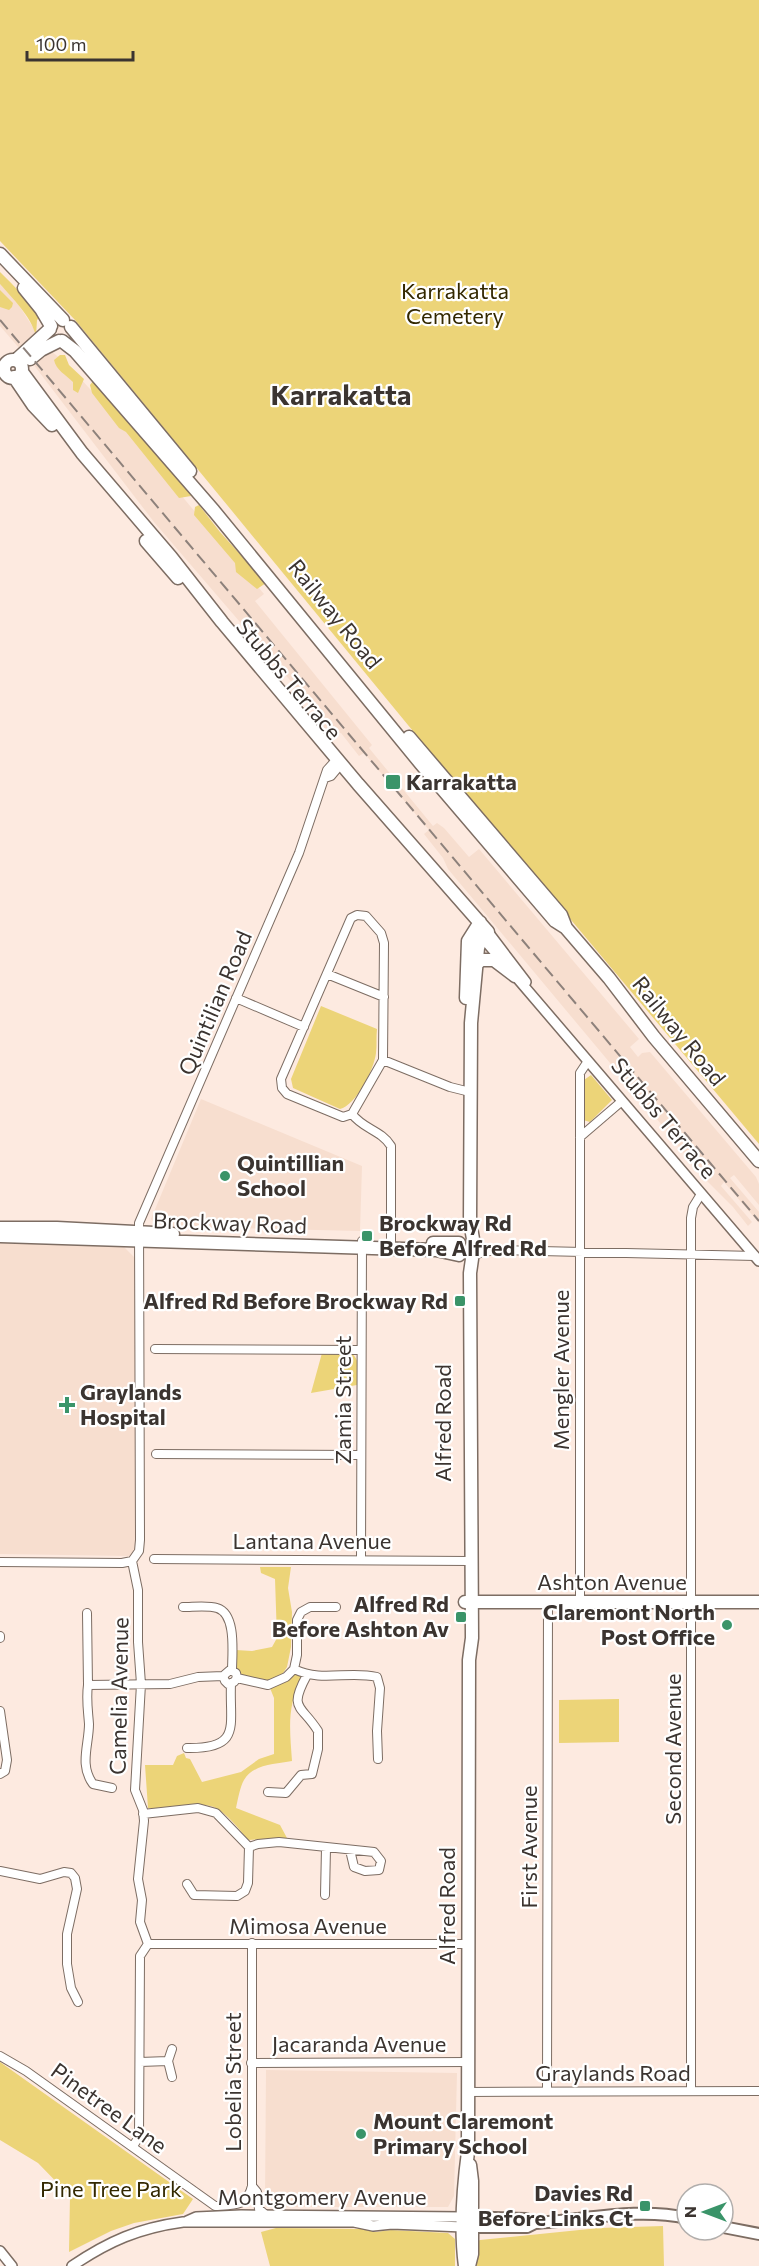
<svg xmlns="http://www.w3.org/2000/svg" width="759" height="2266" font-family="Commissioner,sans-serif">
	<rect width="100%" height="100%" fill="#fdeae0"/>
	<!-- built -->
	<path fill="#f7decf" d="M 0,284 L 18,304 L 34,329 L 36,336 L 20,349 L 0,326 Z
		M 51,351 L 67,364 L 113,414 L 264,594 L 255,601 L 372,745 L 369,748 L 433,826 L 437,823 L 444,828 L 469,857 L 479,849 L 639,1039 L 630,1047 L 638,1057 L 642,1053 L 650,1052 L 756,1177 L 759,1184 L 759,1205 L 734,1175 L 730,1178 L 759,1212 L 759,1223 L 724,1182 L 721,1186 L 752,1222 L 748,1226 L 733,1207 L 699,1173 L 666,1130 L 448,869 L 443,858 L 424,834 L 429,830 L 364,753 L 359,756 L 341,733 L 328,735 L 313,707 L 154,522 L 33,364 Z
		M 201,1099 L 362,1166 L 360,1231 L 156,1226 L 151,1219 Z
		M 0,1243 L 123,1246 L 135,1258 L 135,1552 L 129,1556 L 0,1554 Z
		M 266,2070 L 457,2073 L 454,2196 L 448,2207 L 271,2207 L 265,2201 Z"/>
	<!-- green -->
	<path fill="#ecd478" d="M 0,0 L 759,0 L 759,1144 L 431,753 L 75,320 L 0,241 Z
		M 0,272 C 14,286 29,300 39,318 L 37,320 L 36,336 C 31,316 13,299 0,284 Z
		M 0,290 L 13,303 L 12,307 L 9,310 L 0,307 Z
		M 60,355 L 65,355 L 69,365 L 84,379 L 78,393 L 73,390 L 73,382 C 66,375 56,370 54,360 Z
		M 93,381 L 171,472 L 187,487 L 191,496 L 179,498 L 126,432 L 119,428 L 92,393 L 90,385 Z
		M 199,505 L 220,532 L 266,583 L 257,589 L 236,572 L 235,563 L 194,515 L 195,507 Z
		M 321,1006 L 377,1029 C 376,1037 377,1045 376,1053 C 374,1070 356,1105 340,1109 L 293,1088 L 291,1079 Z
		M 591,1075 L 612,1100 L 590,1122 L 583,1120 L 584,1080 Z
		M 322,1353 L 352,1354 C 361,1360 358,1375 357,1385 L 311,1393 Z
		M 260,1567 L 291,1567 L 288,1588 L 292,1612 L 291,1647 L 287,1667 L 281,1676 L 268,1682 L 240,1679 L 234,1669 L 236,1650 L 252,1651 L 272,1647 L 277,1638 L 275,1579 L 261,1573 Z
		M 295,1672 L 303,1677 C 286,1705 290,1730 292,1761 C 276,1764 253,1764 244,1780 C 240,1787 238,1799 236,1808 L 280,1825 L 287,1838 L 248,1840 C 239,1829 227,1813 214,1807 C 197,1801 167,1809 148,1808 L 145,1765 L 173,1765 L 177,1756 L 184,1753 L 186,1758 L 190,1759 L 202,1782 L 241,1772 L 259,1759 L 274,1754 L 274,1698 L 270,1688 L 286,1681 Z
		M 619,1699 L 619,1742 L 559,1743 L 559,1700 Z
		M 0,2062 L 193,2199 L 183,2214 L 134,2223 L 111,2231 L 69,2252 L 70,2196 L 38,2163 L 0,2140 Z
		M 663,2226 L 664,2266 L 477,2266 L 477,2242 L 480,2240 L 599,2228 Z
		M 276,2228 L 362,2229 L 376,2232 L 391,2230 L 448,2233 L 455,2239 L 455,2266 L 270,2266 L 261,2232 Z"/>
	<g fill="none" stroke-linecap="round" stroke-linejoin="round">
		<!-- minor casing -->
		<g stroke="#7d6d63" stroke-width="10">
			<path id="minor" d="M 325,778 L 331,776 L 341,764
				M 357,915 L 366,916 L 381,933 L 384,943 L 383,1060 L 352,1114 L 343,1117 L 287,1094 L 282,1088 L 281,1079 L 351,918 Z
				M 327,974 L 384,997
				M 236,998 L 304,1027
				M 383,1060 L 450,1087 L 470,1092
				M 352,1114 C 363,1129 381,1130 391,1146 L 391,1249
				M 580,1137 L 622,1101
				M 477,1254 L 494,1250 L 755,1256
				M 155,1349 L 360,1350
				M 156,1454 L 360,1455
				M 154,1559 L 470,1561
				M 361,1559 L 362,1241
				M 132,1561 L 139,1551 L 140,1540 L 139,1223 L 299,853 L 327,770 L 337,759
				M 132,1561 L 138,1590 L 138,1642 L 141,1684 L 135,1790 L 143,1810 L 144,1821 L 138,1879 L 142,1900 L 140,1922 L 148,1944 L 140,1956 L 139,2137 L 133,2146
				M 0,1562 L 122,1563 L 132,1561
				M 580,1603 L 580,1073 L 588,1061
				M 183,1607 C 193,1607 208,1605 217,1608 C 237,1614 232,1654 232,1671
				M 87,1613 L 88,1685 C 86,1699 88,1710 89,1724 C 89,1745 79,1765 93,1784 L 112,1788
				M 0,1636 L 0,1638
				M 294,1669 C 323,1683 347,1670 377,1677 L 380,1688 L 377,1731 L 378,1759
				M 237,1678 L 268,1685 L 286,1677 L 294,1669 L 297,1655 L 297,1620 L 301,1612 L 310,1607 L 336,1607
				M 88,1685 L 170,1684 L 198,1677 L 223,1676 L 230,1670 L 236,1673 L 237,1678 L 234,1682 L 228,1684 L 225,1681 L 223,1676
				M 0,1711 L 7,1760 L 5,1771 L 0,1774
				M 187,1748 C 243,1749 229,1725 231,1684
				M 268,1792 L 286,1793 L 301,1775 L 312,1774 L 318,1749 L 318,1731 C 301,1704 288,1710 307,1675
				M 143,1814 L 198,1808 L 216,1813 L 249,1847 L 258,1844 L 279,1842 L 374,1852 L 381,1861 L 379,1870 L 365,1871 L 354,1867 L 350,1850
				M 0,1871 L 40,1879 L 64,1872 L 71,1873 L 75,1878 L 77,1889 L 67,1934 L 67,1964 L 71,1988 L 78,2002
				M 187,1884 L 194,1895 L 237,1896 L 245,1891 L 248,1883 L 249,1847
				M 325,1895 L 326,1848
				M 252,1943 L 252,2186 L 257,2192 L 259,2209 L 266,2215
				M 148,1944 L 468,1944
				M 0,2056 L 26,2071 L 215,2206 C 234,2205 247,2207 252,2186
				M 168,2061 L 172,2049
				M 140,2062 L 168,2061 L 172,2077
				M 251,2063 L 468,2062
				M 547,2091 L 548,1603
				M 691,2091 L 691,1218 L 693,1207 L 701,1194
				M 467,2092 L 759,2091"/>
		</g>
		<!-- tertiary casing -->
		<g stroke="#7d6d63" stroke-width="12">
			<path id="tertiary" d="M 488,932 L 526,982
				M 482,937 L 759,1261
				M 187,2221 L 196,2217 L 241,2215 L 463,2217
				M 0,2251 L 12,2266
				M 72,2266 C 109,2241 139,2228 183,2222 L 354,2222 L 373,2226 L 392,2224 L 463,2227"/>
		</g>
		<!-- secondary casing -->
		<g stroke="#7d6d63" stroke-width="14">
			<path id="secondary" d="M 464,2217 L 526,2219 L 535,2223
				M 464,2227 L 527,2227 L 535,2223 C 586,2220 637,2207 687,2218
				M 723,2227 L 759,2234"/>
		</g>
		<!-- primary casing -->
		<g stroke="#7d6d63" stroke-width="15">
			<path id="primary" d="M 0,254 L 63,320
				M 24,288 L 41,309 L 51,326
				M 71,327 L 190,471
				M 62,341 L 75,351 L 214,511 L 421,764 L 555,921 L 566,928 L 609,978 L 654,1037 L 759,1161
				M 30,359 L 41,350 L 59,341
				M 16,360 L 50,329
				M4 369a9 9 0 1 1 18 0a9 9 0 1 1-18 0Z
				M 22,372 L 82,453 L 171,557 L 222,622 L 358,784 L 488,932 L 482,937 L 478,948 L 471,1023 L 470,1222 L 473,1239
				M 14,377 L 33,405 L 52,425
				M 146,541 L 178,578
				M 409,737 L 561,915 L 566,928
				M 476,965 L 481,960 L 494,960 L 515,976
				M 466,998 L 468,941 L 480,922
				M 1,1228 L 57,1228 L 173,1234
				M 0,1236 L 436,1250 L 459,1255
				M 433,1243 L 459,1243
				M 465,1602 L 759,1602
				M 465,2266 C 460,2229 463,2189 468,2152 L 469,1660 L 472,1638 L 470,1273 L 472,1259
				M 469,2266 L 472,2254 L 472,2181 L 470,2165"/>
		</g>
		<!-- minor -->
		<use href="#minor" stroke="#fff" stroke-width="8"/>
		<!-- tertiary -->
		<use href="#tertiary" stroke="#fff" stroke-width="9"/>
		<!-- secondary -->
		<use href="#secondary" stroke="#fff" stroke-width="10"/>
		<!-- primary -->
		<use href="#primary" stroke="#fff" stroke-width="12"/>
		<!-- rail -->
		<path stroke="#8d817b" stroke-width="2" stroke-dasharray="12 6" stroke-linecap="butt" d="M 0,320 L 759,1221"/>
	</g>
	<!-- markers -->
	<g fill="#3a9469" stroke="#fff" stroke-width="2">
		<rect x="385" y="774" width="16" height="16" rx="3"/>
		<circle cx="225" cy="1176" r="6"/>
		<rect x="361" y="1230" width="12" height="12" rx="3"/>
		<rect x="454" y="1295" width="12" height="12" rx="3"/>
		<path d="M64 1396h6v6h6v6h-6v6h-6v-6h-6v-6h6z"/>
		<rect x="455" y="1611" width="12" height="12" rx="3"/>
		<circle cx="727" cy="1625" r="6"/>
		<circle cx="361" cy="2134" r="6"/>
		<rect x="639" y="2200" width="12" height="12" rx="3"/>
	</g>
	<g text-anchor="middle" stroke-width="4.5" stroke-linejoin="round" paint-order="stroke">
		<!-- park labels -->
		<g font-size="22" fill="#332800" stroke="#fff">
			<text x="455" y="299">Karrakatta<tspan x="455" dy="25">Cemetery</tspan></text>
			<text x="111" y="2197">Pine Tree Park</text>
		</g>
		<!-- street labels -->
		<g font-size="22" fill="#3b3430" stroke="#fff">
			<text transform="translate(335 614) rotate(51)" y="8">Railway Road</text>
			<text transform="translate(289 679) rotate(50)" y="8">Stubbs Terrace</text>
			<text transform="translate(215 1003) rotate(-67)" y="8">Quintilian Road</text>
			<text transform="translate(679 1031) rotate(51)" y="8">Railway Road</text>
			<text transform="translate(664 1118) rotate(50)" y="8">Stubbs Terrace</text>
			<text transform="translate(230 1223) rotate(2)" y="8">Brockway Road</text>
			<text transform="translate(561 1370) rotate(-90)" y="8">Mengler Avenue</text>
			<text transform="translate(343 1400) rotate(-90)" y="8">Zamia Street</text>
			<text transform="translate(443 1423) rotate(-90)" y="8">Alfred Road</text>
			<text x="312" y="1549">Lantana Avenue</text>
			<text x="612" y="1590">Ashton Avenue</text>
			<text transform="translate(119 1696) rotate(-89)" y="8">Camelia Avenue</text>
			<text transform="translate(673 1749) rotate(-90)" y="8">Second Avenue</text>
			<text transform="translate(529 1847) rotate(-90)" y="8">First Avenue</text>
			<text transform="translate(447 1906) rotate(-90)" y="8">Alfred Road</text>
			<text x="308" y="1934">Mimosa Avenue</text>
			<text x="359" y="2052">Jacaranda Avenue</text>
			<text x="613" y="2081">Graylands Road</text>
			<text transform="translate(233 2082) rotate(-90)" y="8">Lobelia Street</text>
			<text transform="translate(109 2108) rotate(36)" y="8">Pinetree Lane</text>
			<text x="322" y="2205">Montgomery Avenue</text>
		</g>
		<!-- poi labels -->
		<g font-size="22" font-weight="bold" fill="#3b3430" stroke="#fff" text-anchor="start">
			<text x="406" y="790">Karrakatta</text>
			<text x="237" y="1171">Quintillian<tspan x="237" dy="25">School</tspan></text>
			<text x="379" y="1231">Brockway Rd<tspan x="379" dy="25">Before Alfred Rd</tspan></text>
			<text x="448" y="1309" text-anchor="end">Alfred Rd Before Brockway Rd</text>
			<text x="80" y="1400">Graylands<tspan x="80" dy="25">Hospital</tspan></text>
			<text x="449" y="1612" text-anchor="end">Alfred Rd<tspan x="449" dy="25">Before Ashton Av</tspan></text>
			<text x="715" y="1620" text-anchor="end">Claremont North<tspan x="715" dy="25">Post Office</tspan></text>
			<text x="373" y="2129">Mount Claremont<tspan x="373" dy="25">Primary School</tspan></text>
			<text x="633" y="2201" text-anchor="end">Davies Rd<tspan x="633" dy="25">Before Links Ct</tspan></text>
		</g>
		<!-- district labels -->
		<g font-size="28" font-weight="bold" fill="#3b3430" stroke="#fff">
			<text x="341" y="405">Karrakatta</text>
		</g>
	</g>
	<!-- north arrow -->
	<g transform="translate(705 2212) rotate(270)"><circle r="28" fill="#ffffff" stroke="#b1aeac" stroke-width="1.5"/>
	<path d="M0-4.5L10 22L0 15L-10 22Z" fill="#3a9469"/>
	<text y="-9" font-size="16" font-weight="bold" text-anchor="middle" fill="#3b3430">N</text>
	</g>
	<!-- scale -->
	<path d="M27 51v9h106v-9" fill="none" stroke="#3b3430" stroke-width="3"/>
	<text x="36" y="51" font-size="18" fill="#3b3430" stroke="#ffffff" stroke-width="4.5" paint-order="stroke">100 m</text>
</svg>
